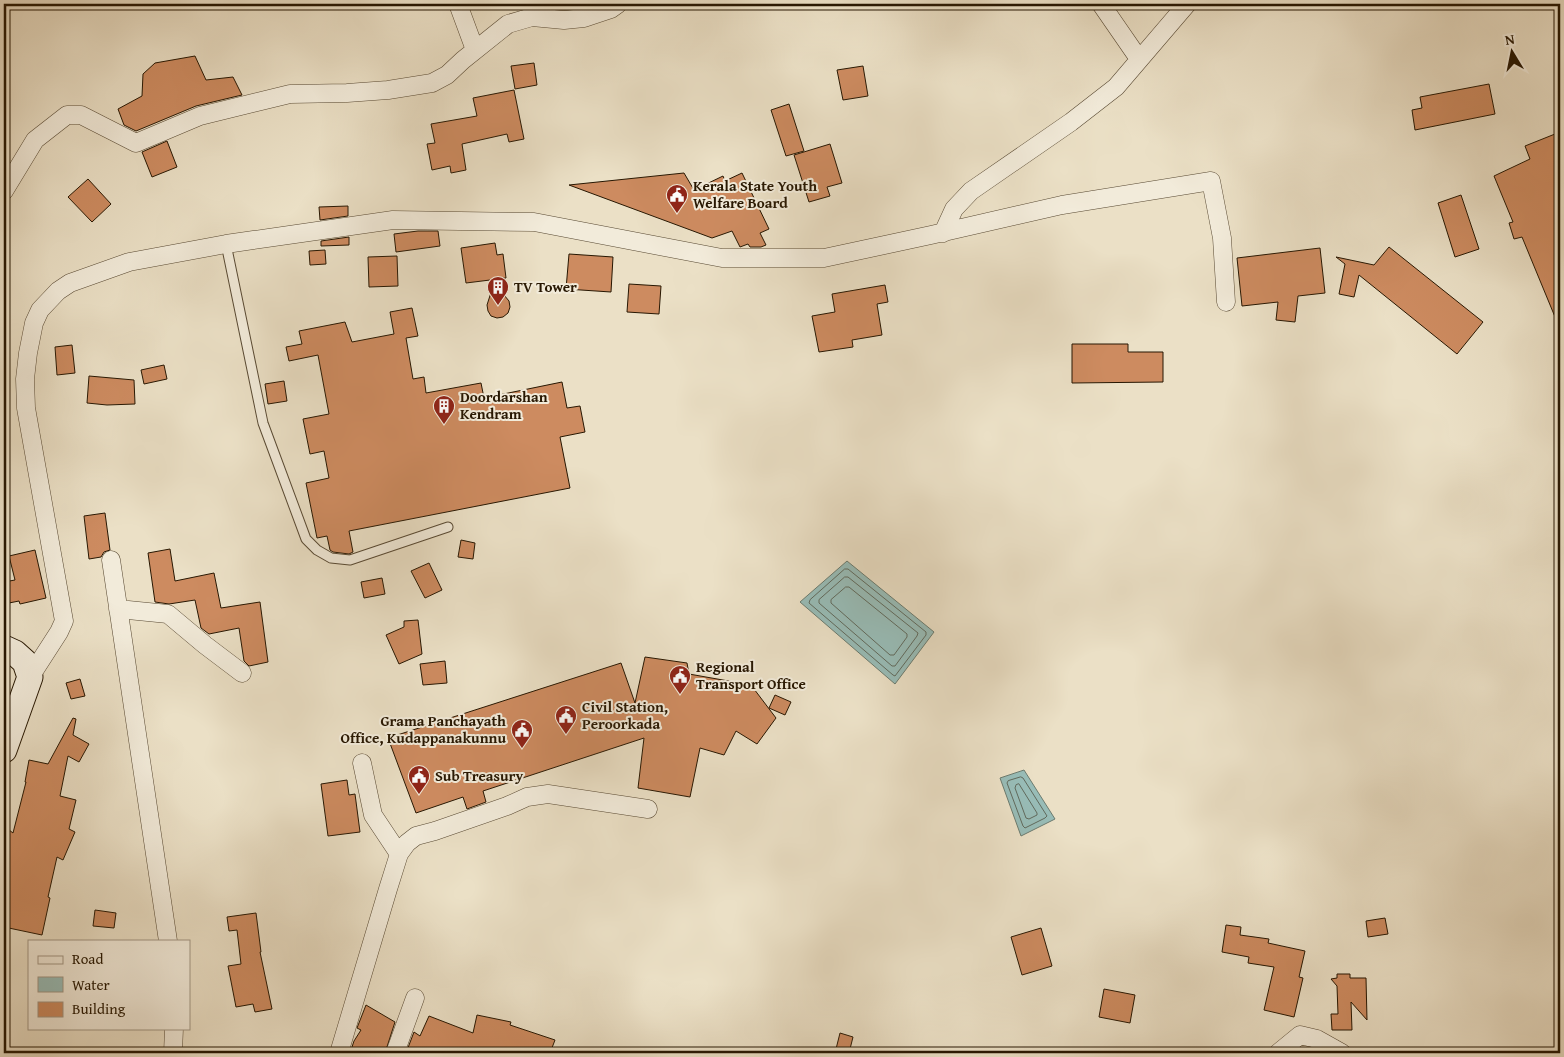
<svg xmlns="http://www.w3.org/2000/svg" width="1564" height="1057" font-family="'Gentium Book Plus',serif">
	<rect width="100%" height="100%" fill="#ebe0c6"/>
	<filter id="stains"><feTurbulence type="fractalNoise" baseFrequency=".004" numOctaves="4"/><feColorMatrix values="0 0 0 0 .2 0 0 0 0 .09 0 0 0 0 .02 0 0 0 .5 -.17"/></filter>
	<radialGradient id="worn" r=".72"><stop offset=".6" stop-color="#630" stop-opacity="0"/><stop offset="1" stop-color="#630" stop-opacity=".3"/></radialGradient>
	<!-- water -->
	<path fill="#98bdb8" stroke="#6b7b6f" d="M 847,561 L 934,632 L 895,684 L 800,602 Z
		M 1024,770 L 1055,819 L 1021,836 L 1000,778 Z"/>
	<g fill="none" stroke-linecap="round" stroke-linejoin="round">
		<!-- shore -->
		<path stroke="#606a5d" stroke-width="1" d="M 845,569 L 848,569 L 926,632 L 926,635 L 895,676 L 893,675 L 809,603 L 810,600 Z
			M 845,577 L 848,577 L 918,633 L 917,636 L 895,666 L 892,666 L 819,603 L 819,600 Z
			M 846,587 L 849,587 L 907,634 L 907,637 L 894,655 L 890,655 L 831,603 L 831,600 Z
			M 1021,777 L 1023,778 L 1047,816 L 1045,818 L 1025,828 L 1023,826 L 1007,783 L 1008,781 Z
			M 1019,784 L 1037,813 L 1037,815 L 1029,819 L 1026,818 L 1015,788 L 1016,785 Z"/>
	</g>
	<!-- building -->
	<path fill="#cd8b60" stroke="#271702" d="M 195,56 L 206,80 L 233,77 L 242,95 L 196,106 L 136,131 L 124,125 L 118,109 L 142,96 L 143,74 L 155,63 Z
		M 534,63 L 537,85 L 515,89 L 511,66 Z
		M 863,66 L 868,96 L 843,100 L 837,70 Z
		M 1489,84 L 1495,114 L 1415,130 L 1412,110 L 1422,108 L 1420,97 Z
		M 514,90 L 524,139 L 509,142 L 507,134 L 462,144 L 466,170 L 451,173 L 450,166 L 432,170 L 427,144 L 435,143 L 431,124 L 477,116 L 473,98 Z
		M 789,104 L 804,151 L 786,156 L 771,110 Z
		M 1560,132 L 1560,329 L 1522,237 L 1514,239 L 1509,223 L 1513,222 L 1494,176 L 1530,159 L 1525,146 Z
		M 167,141 L 177,167 L 152,177 L 142,152 Z
		M 830,144 L 842,183 L 827,187 L 830,196 L 809,202 L 794,155 Z
		M 684,173 L 694,190 L 723,176 L 725,181 L 742,173 L 769,229 L 760,233 L 766,245 L 761,247 L 750,247 L 748,244 L 740,247 L 732,231 L 712,238 L 569,185 Z
		M 88,179 L 111,204 L 92,222 L 68,197 Z
		M 1461,195 L 1479,249 L 1455,257 L 1438,203 Z
		M 348,206 L 348,216 L 320,220 L 319,207 Z
		M 418,231 L 438,231 L 440,246 L 396,252 L 394,234 Z
		M 349,237 L 349,245 L 321,246 L 321,241 Z
		M 495,243 L 497,255 L 503,254 L 506,278 L 466,283 L 461,248 Z
		M 1389,247 L 1483,322 L 1457,354 L 1359,275 L 1354,297 L 1339,294 L 1345,264 L 1336,257 L 1374,265 Z
		M 1320,248 L 1325,293 L 1298,296 L 1295,322 L 1276,320 L 1278,302 L 1242,306 L 1237,258 Z
		M 325,250 L 326,264 L 310,265 L 309,251 Z
		M 569,254 L 613,257 L 611,292 L 566,289 Z
		M 397,256 L 398,286 L 369,287 L 368,257 Z
		M 494,283 L 509,301 L 510,307 L 508,313 L 503,317 L 497,318 L 491,316 L 488,311 L 487,305 Z
		M 629,284 L 661,286 L 659,314 L 627,312 Z
		M 885,285 L 888,302 L 877,304 L 882,335 L 852,340 L 853,347 L 819,352 L 812,316 L 835,312 L 832,294 Z
		M 412,308 L 418,336 L 406,338 L 413,379 L 424,377 L 426,393 L 481,383 L 484,398 L 562,382 L 567,408 L 580,406 L 585,432 L 560,437 L 570,488 L 349,531 L 353,552 L 349,554 L 333,552 L 330,550 L 327,536 L 317,538 L 306,483 L 329,478 L 324,451 L 310,454 L 303,419 L 329,414 L 318,355 L 289,361 L 286,347 L 302,344 L 299,331 L 345,322 L 352,342 L 394,334 L 390,312 Z
		M 1072,344 L 1128,344 L 1128,352 L 1163,352 L 1163,382 L 1072,383 Z
		M 72,345 L 75,373 L 57,375 L 55,347 Z
		M 164,365 L 167,379 L 144,384 L 141,370 Z
		M 89,376 L 134,380 L 135,404 L 107,405 L 87,403 Z
		M 284,381 L 287,401 L 268,404 L 265,384 Z
		M 105,513 L 110,550 L 104,552 L 101,557 L 89,559 L 84,516 Z
		M 461,540 L 475,543 L 473,559 L 458,557 Z
		M 170,549 L 175,581 L 214,573 L 221,608 L 260,602 L 268,662 L 249,666 L 244,661 L 239,628 L 209,634 L 201,628 L 195,600 L 169,604 L 155,602 L 148,553 Z
		M 35,550 L 46,598 L 20,604 L 19,601 L 4,604 L 4,582 L 15,580 L 9,556 Z
		M 429,563 L 442,590 L 425,598 L 411,571 Z
		M 382,578 L 385,594 L 364,598 L 361,582 Z
		M 418,620 L 422,654 L 399,664 L 386,635 L 404,627 L 404,621 Z
		M 645,657 L 687,663 L 689,674 L 751,685 L 776,718 L 757,744 L 736,731 L 724,755 L 700,748 L 690,797 L 638,788 L 644,738 L 483,791 L 486,802 L 467,809 L 463,797 L 416,813 L 388,738 L 621,663 L 635,703 Z
		M 445,661 L 447,683 L 423,685 L 420,664 Z
		M 80,679 L 85,696 L 71,699 L 66,683 Z
		M 775,695 L 791,702 L 785,715 L 769,708 Z
		M 73,718 L 76,719 L 73,735 L 89,744 L 79,762 L 68,756 L 60,796 L 76,800 L 69,829 L 75,832 L 63,860 L 57,857 L 48,897 L 50,898 L 42,935 L 4,927 L 4,826 L 13,833 L 26,782 L 25,782 L 29,760 L 48,764 Z
		M 347,780 L 349,795 L 355,794 L 360,832 L 328,836 L 321,784 Z
		M 95,910 L 116,913 L 114,928 L 93,926 Z
		M 256,913 L 261,952 L 260,952 L 272,1009 L 255,1012 L 253,1004 L 236,1007 L 228,966 L 241,964 L 237,930 L 229,931 L 227,917 Z
		M 1385,918 L 1388,934 L 1368,937 L 1366,921 Z
		M 1226,925 L 1241,927 L 1240,935 L 1269,939 L 1268,943 L 1305,951 L 1299,977 L 1303,978 L 1294,1017 L 1264,1010 L 1274,967 L 1248,963 L 1249,957 L 1222,952 Z
		M 1041,928 L 1052,966 L 1022,975 L 1011,937 Z
		M 1337,974 L 1350,974 L 1350,978 L 1366,978 L 1367,1020 L 1351,1002 L 1352,1030 L 1332,1030 L 1331,1014 L 1338,1014 L 1337,986 L 1331,979 L 1337,978 Z
		M 1104,989 L 1135,995 L 1130,1023 L 1099,1017 Z
		M 366,1005 L 395,1022 L 385,1053 L 350,1053 L 354,1041 L 361,1030 L 357,1028 Z
		M 477,1015 L 511,1022 L 510,1025 L 555,1040 L 550,1053 L 406,1053 L 414,1032 L 420,1036 L 429,1016 L 473,1033 Z
		M 840,1033 L 853,1037 L 849,1053 L 835,1053 Z"/>
	<g fill="none" stroke-linecap="round" stroke-linejoin="round">
		<!-- lane casing -->
		<g stroke="#584933" stroke-width="11">
			<path id="lane" d="M 226,244 L 263,423 L 306,539 L 317,550 L 331,558 L 350,560 L 448,527"/>
		</g>
		<!-- street casing -->
		<g stroke="#584933" stroke-width="19">
			<path id="street" d="M 458,4 L 475,50
				M 1101,4 L 1139,59
				M 4,191 L 35,140 L 67,115 L 81,115 L 136,143 L 200,116 L 290,94 L 347,93 L 388,90 L 432,83 L 447,75 L 463,60 L 508,24 L 532,17 L 564,20 L 584,18 L 611,9 L 618,4
				M 943,233 L 954,209 L 971,191 L 1071,122 L 1116,87 L 1187,4
				M 111,560 L 168,941
				M 118,609 L 168,614 L 205,645 L 242,673
				M 30,677 L 59,632 L 64,621 L 26,408 L 25,379 L 28,353 L 34,323 L 40,310 L 58,291 L 70,283 L 129,262 L 226,244 L 393,220 L 534,222 L 722,258 L 824,258 L 931,235 L 1062,205 L 1211,181 L 1222,238 L 1226,302
				M 362,763 L 373,815 L 399,854
				M 173,1053 L 174,1028
				M 339,1053 L 388,889 L 399,854 L 407,843 L 416,836 L 435,831 L 507,806 L 527,797 L 548,794 L 648,809
				M 395,1053 L 415,998
				M 1278,1053 L 1300,1035 L 1317,1039 L 1342,1053"/>
		</g>
		<!-- secondary casing -->
		<g stroke="#271702" stroke-width="27">
			<path id="secondary" d="M 4,648 L 15,653 L 25,662 L 30,677 L 4,750"/>
		</g>
		<!-- lane -->
		<use href="#lane" stroke="#f2ebda" stroke-width="9"/>
		<!-- street -->
		<use href="#street" stroke="#f2ebda" stroke-width="18"/>
		<!-- secondary -->
		<use href="#secondary" stroke="#f2ebda" stroke-width="25"/>
	</g>
	<!-- icons -->
	<defs>
		<g id="civic-pin" transform="scale(1.125)"><path d="M0 17L-7.5 6A9.5 9.5 0 1 1 7.5 6Z" fill="#8f2418" stroke="#f2ebda"/><path d="M-.6-6.5H3V-4.5H.6V-3L4-1V1h2V6H-6V1h2V-1L-.6-3ZM-1.2 2.5V6h2.4V2.5Z" fill="#fff"/></g>
		<g id="building-pin" transform="scale(1.125)"><path d="M0 17L-7.5 6A9.5 9.5 0 1 1 7.5 6Z" fill="#8f2418" stroke="#f2ebda"/><path d="M-4-6H4V6H1V3H-1V6H-4ZM-2.5-4.3h1.7v1.8h-1.7ZM.8-4.3h1.7v1.8H.8ZM-2.5-1h1.7V.8h-1.7ZM.8-1h1.7V.8H.8Z" fill="#fff"/></g>
	</defs>
	<g fill-rule="evenodd">
		<use href="#civic-pin" x="677" y="195"/>
		<use href="#building-pin" x="498" y="287"/>
		<use href="#building-pin" x="444" y="406"/>
		<use href="#civic-pin" x="680" y="676"/>
		<use href="#civic-pin" x="566" y="716"/>
		<use href="#civic-pin" x="522" y="730"/>
		<use href="#civic-pin" x="419" y="776"/>
	</g>
	<g text-anchor="middle" stroke-width="4" stroke-linejoin="round" paint-order="stroke">
		<!-- poi labels -->
		<g font-size="15" font-weight="bold" fill="#271702" stroke="#f2ebda" text-anchor="start">
			<text x="693" y="191">Kerala State Youth<tspan x="693" dy="17">Welfare Board</tspan></text>
			<text x="514" y="292">TV Tower</text>
			<text x="460" y="402">Doordarshan<tspan x="460" dy="17">Kendram</tspan></text>
			<text x="696" y="672">Regional<tspan x="696" dy="17">Transport Office</tspan></text>
			<text x="582" y="712">Civil Station,<tspan x="582" dy="17">Peroorkada</tspan></text>
			<text x="506" y="726" text-anchor="end">Grama Panchayath<tspan x="506" dy="17">Office, Kudappanakunnu</tspan></text>
			<text x="435" y="781">Sub Treasury</text>
		</g>
	</g>
	<!-- margin -->
	<rect width="1564" height="1057" fill="none" stroke="#ebe0c6" stroke-width="20"/>
	<rect x="5" y="5" width="1554" height="1047" fill="none" stroke="#271702" stroke-width="2.5"/>
	<rect x="10" y="10" width="1544" height="1037" fill="none" stroke="#271702"/>
	<!-- legend -->
	<rect x="28" y="940" width="162" height="90" fill="#f2ebda" stroke="#a19684"/>
	<rect x="38" y="956" width="25" height="8" fill="#f2ebda" stroke="#a19684"/>
	<text x="72" y="964" font-size="15" fill="#271702">Road</text>
	<rect x="38" y="977" width="25" height="15" fill="#98bdb8" stroke="#a19684"/>
	<text x="72" y="990" font-size="15" fill="#271702">Water</text>
	<rect x="38" y="1002" width="25" height="15" fill="#cd8b60" stroke="#a19684"/>
	<text x="72" y="1014" font-size="15" fill="#271702">Building</text>
	<!-- north arrow -->
	<g transform="translate(1512 52) rotate(350)" stroke="#f2ebda" stroke-width="4" paint-order="stroke">
	<path d="M0-4L9 19L0 12L-9 19Z" fill="#271702"/>
	<text y="-8" font-size="14" font-weight="bold" text-anchor="middle" fill="#271702">N</text>
	</g>
	<rect width="100%" height="100%" filter="url(#stains)"/>
	<rect width="100%" height="100%" fill="url(#worn)"/>
</svg>
